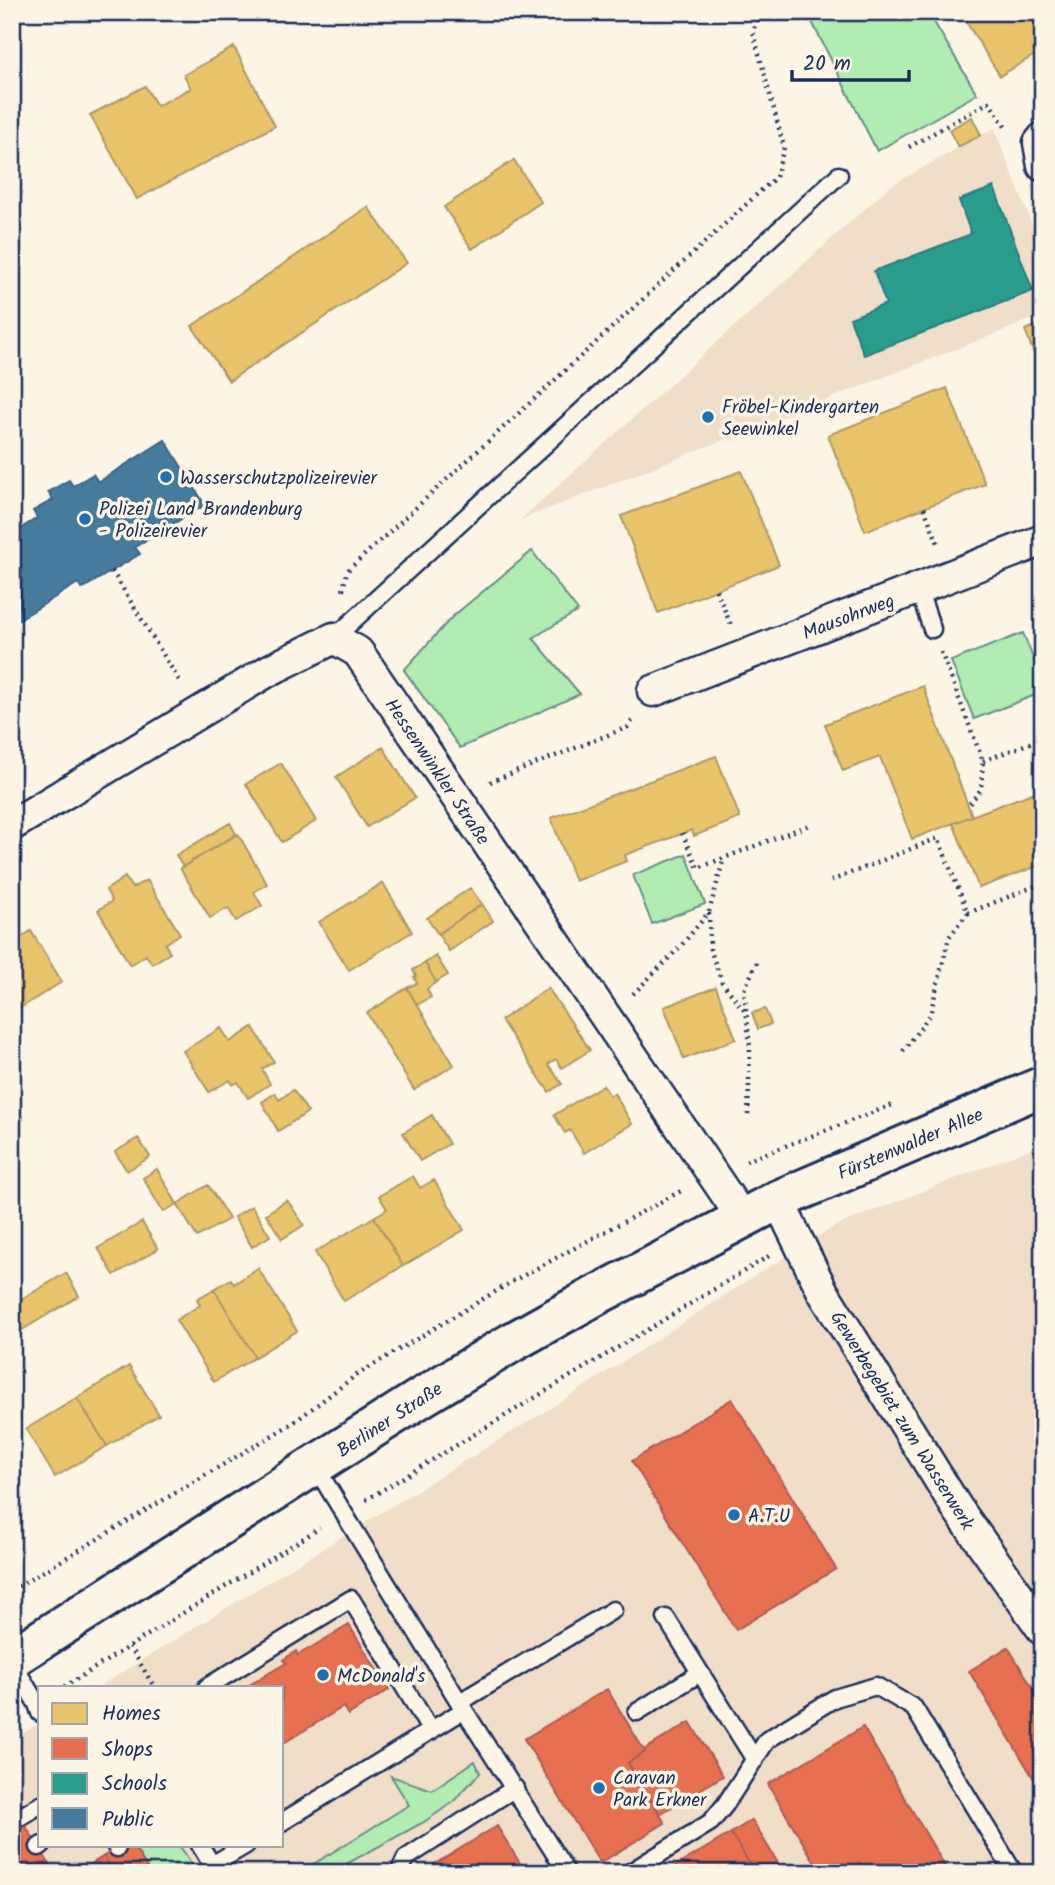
<svg xmlns="http://www.w3.org/2000/svg" width="1055" height="1885" font-family="Kalam,sans-serif">
	<rect width="100%" height="100%" fill="#fcf5e5"/>
	<filter id="ink" filterUnits="userSpaceOnUse"><feTurbulence type="fractalNoise" baseFrequency=".0143" numOctaves="2"/><feDisplacementMap in="SourceGraphic" scale="14" xChannelSelector="R" yChannelSelector="G"/><feConvolveMatrix kernelMatrix="1 2 1 2 8 2 1 2 1" color-interpolation-filters="sRGB"/></filter>
	<g filter="url(#ink)">
		<!-- built -->
		<path fill="#f1dec9" d="M 994,128 L 1043,252 L 1043,315 L 520,520 L 890,186 Z
			M 1043,1144 L 1043,1873 L 12,1873 L 12,1740 L 40,1723 L 40,1845 L 282,1845 L 282,1687 L 98,1687 L 562,1401 L 759,1273 L 837,1225 Z"/>
		<!-- green -->
		<path fill="#b1ecb2" stroke="#668e88" stroke-width="2" d="M 807,12 L 928,12 L 977,94 L 877,151 Z
			M 532,551 L 578,611 L 533,638 L 580,694 L 460,748 L 404,670 L 452,617 Z
			M 1023,633 L 1043,683 L 1043,692 L 974,719 L 951,661 Z
			M 686,854 L 705,904 L 652,924 L 633,875 Z
			M 475,1761 L 480,1773 L 452,1803 L 424,1822 L 330,1873 L 299,1873 L 409,1805 L 391,1776 L 432,1790 Z
			M 133,1845 L 179,1845 L 198,1873 L 150,1873 Z"/>
		<!-- homes -->
		<path fill="#e9c46a" stroke="#ab9766" stroke-width="2" d="M 960,12 L 1043,12 L 1043,50 L 1000,76 Z
			M 234,47 L 275,126 L 137,199 L 90,115 L 145,86 L 157,106 L 191,88 L 184,75 Z
			M 972,117 L 981,135 L 958,147 L 949,130 Z
			M 514,160 L 541,202 L 472,249 L 444,207 Z
			M 368,207 L 407,263 L 229,381 L 192,326 Z
			M 1043,323 L 1043,378 L 1025,330 Z
			M 947,388 L 985,484 L 865,531 L 828,435 Z
			M 741,471 L 779,565 L 658,613 L 621,516 Z
			M 923,686 L 972,816 L 912,839 L 880,757 L 843,771 L 825,724 Z
			M 383,747 L 415,798 L 367,827 L 336,777 Z
			M 716,756 L 740,818 L 694,836 L 692,830 L 625,855 L 627,861 L 575,881 L 551,818 Z
			M 281,763 L 316,821 L 282,842 L 246,784 Z
			M 1043,789 L 1043,864 L 979,888 L 953,823 Z
			M 230,823 L 236,834 L 183,867 L 176,855 Z
			M 238,834 L 267,884 L 254,892 L 262,906 L 236,921 L 228,908 L 210,918 L 180,868 Z
			M 125,877 L 132,888 L 147,880 L 180,934 L 165,944 L 170,953 L 152,964 L 146,955 L 130,965 L 98,910 L 112,901 L 106,890 Z
			M 383,883 L 412,932 L 349,970 L 319,922 Z
			M 470,888 L 482,904 L 438,934 L 427,918 Z
			M 482,904 L 493,921 L 449,951 L 438,934 Z
			M 31,931 L 62,982 L 12,1013 L 12,943 Z
			M 436,956 L 448,975 L 436,982 L 425,963 Z
			M 425,963 L 436,982 L 427,989 L 431,997 L 417,1005 L 407,988 L 417,983 L 414,977 L 416,976 L 413,970 Z
			M 716,987 L 736,1039 L 684,1059 L 664,1007 Z
			M 407,988 L 454,1065 L 414,1090 L 367,1013 Z
			M 548,988 L 590,1050 L 562,1068 L 556,1059 L 548,1064 L 562,1084 L 549,1092 L 501,1020 Z
			M 765,1009 L 771,1024 L 758,1029 L 752,1013 Z
			M 253,1027 L 274,1062 L 262,1069 L 270,1084 L 248,1098 L 238,1082 L 233,1085 L 230,1080 L 209,1092 L 183,1051 L 221,1028 L 230,1042 Z
			M 603,1085 L 610,1096 L 614,1093 L 632,1124 L 584,1153 L 570,1130 L 565,1133 L 554,1115 Z
			M 293,1090 L 308,1112 L 278,1131 L 262,1102 L 275,1093 L 279,1100 Z
			M 12,1101 L 23,1119 L 12,1125 Z
			M 432,1115 L 449,1144 L 420,1161 L 403,1133 Z
			M 138,1138 L 150,1157 L 127,1171 L 115,1152 Z
			M 157,1169 L 177,1204 L 163,1212 L 143,1178 Z
			M 413,1176 L 420,1188 L 434,1180 L 464,1230 L 403,1266 L 374,1217 L 387,1209 L 379,1196 Z
			M 208,1185 L 229,1219 L 197,1237 L 177,1204 Z
			M 287,1200 L 304,1225 L 282,1239 L 266,1214 Z
			M 252,1206 L 270,1236 L 252,1247 L 234,1217 Z
			M 374,1217 L 403,1266 L 344,1301 L 315,1252 Z
			M 142,1222 L 158,1249 L 114,1275 L 98,1248 Z
			M 258,1268 L 297,1331 L 255,1357 L 214,1289 L 231,1279 L 234,1284 Z
			M 66,1273 L 79,1296 L 12,1336 L 12,1305 Z
			M 214,1289 L 255,1357 L 214,1382 L 176,1320 L 200,1305 L 197,1299 Z
			M 129,1366 L 159,1415 L 107,1446 L 77,1398 Z
			M 77,1398 L 107,1446 L 55,1477 L 26,1429 Z"/>
		<!-- shops -->
		<path fill="#e76f51" stroke="#aa5c55" stroke-width="2" d="M 732,1399 L 836,1569 L 736,1630 L 632,1461 Z
			M 349,1625 L 389,1690 L 348,1715 L 343,1707 L 282,1744 L 282,1687 L 246,1687 L 286,1663 L 283,1660 L 296,1651 L 298,1655 Z
			M 1008,1647 L 1043,1704 L 1043,1794 L 969,1671 Z
			M 607,1689 L 645,1752 L 628,1763 L 665,1823 L 600,1863 L 524,1739 Z
			M 690,1722 L 723,1776 L 660,1814 L 628,1763 L 645,1752 L 644,1750 Z
			M 863,1727 L 949,1873 L 821,1873 L 768,1784 Z
			M 12,1804 L 20,1817 L 55,1873 L 12,1873 Z
			M 752,1820 L 784,1873 L 755,1873 L 731,1833 Z
			M 497,1826 L 526,1873 L 438,1873 L 433,1865 Z
			M 731,1833 L 755,1873 L 664,1873 Z
			M 122,1845 L 133,1845 L 150,1873 L 114,1873 L 104,1856 Z
			M 104,1856 L 114,1873 L 77,1873 Z"/>
		<!-- schools -->
		<path fill="#2a9d8f" stroke="#267c80" stroke-width="2" d="M 994,187 L 1033,291 L 864,355 L 850,318 L 886,304 L 874,271 L 971,234 L 959,200 Z"/>
		<!-- public -->
		<path fill="#457b9d" stroke="#38648a" stroke-width="2" d="M 165,440 L 205,505 L 135,547 L 140,554 L 82,589 L 78,583 L 12,624 L 12,527 L 15,532 L 37,518 L 33,511 L 53,500 L 48,492 L 69,480 L 73,486 L 93,474 L 98,482 Z"/>
		<g fill="none" stroke-linecap="round" stroke-linejoin="round">
			<!-- lane casing -->
			<g stroke="#1b2f5e" stroke-width="21">
				<path id="lane" d="M 918,588 L 932,629
					M 334,638 L 839,175
					M 315,1466 L 464,1710 L 567,1873
					M 666,1618 L 755,1760
					M 12,1662 L 37,1704 L 40,1713
					M 207,1687 L 351,1599 L 431,1731
					M 460,1702 L 613,1610
					M 637,1712 L 700,1673
					M 20,1817 L 40,1805
					M 282,1822 L 464,1710
					M 115,1845 L 117,1848
					M 200,1845 L 212,1865 L 246,1845
					M 39,1847 L 42,1845
					M 399,1873 L 406,1858 L 515,1788
					M 629,1873 L 711,1822 L 725,1805 L 767,1740 L 835,1698 L 876,1686 L 914,1708 L 1014,1873"/>
			</g>
			<!-- street casing -->
			<g stroke="#1b2f5e" stroke-width="35">
				<path id="street" d="M 1043,138 L 1039,143 L 1043,166
					M 653,691 L 1043,540
					M 12,825 L 268,671 L 334,638 L 358,652 L 743,1219
					M 778,1200 L 823,1292 L 957,1508 L 1043,1630"/>
			</g>
			<!-- secondary casing -->
			<g stroke="#1b2f5e" stroke-width="44">
				<path id="secondary" d="M 12,1658 L 422,1397 L 511,1343 L 595,1296 L 778,1200 L 1043,1086"/>
			</g>
			<!-- path -->
			<path stroke="#1b2f5e" stroke-width="4.5" stroke-dasharray="2 5" stroke-linecap="butt" d="M 909,147 L 989,102 L 1006,128
				M 924,508 L 938,543
				M 112,571 L 180,682
				M 343,590 L 347,571 L 776,177 L 784,147 L 753,32 L 759,12
				M 716,590 L 731,625
				M 941,652 L 983,761 L 981,789 L 968,806
				M 983,761 L 1043,738
				M 490,782 L 628,727 L 634,718
				M 682,833 L 698,868 L 809,825
				M 831,881 L 938,838 L 968,913 L 1043,883
				M 709,913 L 710,949 L 722,982 L 746,1013
				M 633,994 L 680,947 L 709,912 L 724,858
				M 903,1051 L 930,1015 L 949,937 L 968,913
				M 748,1115 L 750,1048 L 744,990 L 759,958
				M 746,1161 L 895,1104
				M 366,1500 L 769,1256
				M 12,1590 L 293,1423 L 355,1376 L 513,1281 L 681,1191
				M 130,1646 L 154,1687
				M 64,1687 L 320,1528"/>
			<!-- lane -->
			<use href="#lane" stroke="#fcf5e5" stroke-width="16"/>
			<!-- street -->
			<use href="#street" stroke="#fcf5e5" stroke-width="30"/>
			<!-- secondary -->
			<use href="#secondary" stroke="#fcf5e5" stroke-width="38"/>
		</g>
	</g>
	<!-- markers -->
	<g fill="#1f6fb2" stroke="#fcf5e5" stroke-width="2.5">
		<circle cx="708" cy="417" r="7"/>
		<circle cx="166" cy="477" r="7"/>
		<circle cx="85" cy="519" r="7"/>
		<circle cx="734" cy="1515" r="7"/>
		<circle cx="323" cy="1675" r="7"/>
		<circle cx="599" cy="1788" r="7"/>
	</g>
	<g text-anchor="middle" stroke-width="7" stroke-linejoin="round" paint-order="stroke">
		<!-- poi labels -->
		<g font-size="19" fill="#1b2f5e" stroke="#fcf5e5" text-anchor="start">
			<text x="722" y="413">Fröbel-Kindergarten<tspan x="722" dy="22">Seewinkel</tspan></text>
			<text x="180" y="484">Wasserschutzpolizeirevier</text>
			<text x="99" y="515">Polizei Land Brandenburg<tspan x="99" dy="22">- Polizeirevier</tspan></text>
			<text x="748" y="1522">A.T.U</text>
			<text x="337" y="1682">McDonald's</text>
			<text x="613" y="1784">Caravan<tspan x="613" dy="22">Park Erkner</tspan></text>
		</g>
		<!-- street labels -->
		<g font-size="19" fill="#1b2f5e" stroke="#fcf5e5">
			<text transform="translate(848 616) rotate(-21)" y="7">Mausohrweg</text>
			<text transform="translate(438 771) rotate(56)" y="7">Hessenwinkler Straße</text>
			<text transform="translate(910 1143) rotate(-23)" y="7">Fürstenwalder Allee</text>
			<text transform="translate(389 1419) rotate(-33)" y="7">Berliner Straße</text>
			<text transform="translate(903 1420) rotate(58)" y="7">Gewerbegebiet zum Wasserwerk</text>
		</g>
	</g>
	<!-- margin -->
	<rect width="1055" height="1885" fill="none" stroke="#fcf5e5" stroke-width="42"/>
	<rect x="21" y="21" width="1013" height="1843" fill="none" stroke="#1b2f5e" stroke-width="2.5" filter="url(#ink)"/>
	<!-- legend -->
	<rect x="38" y="1686" width="245" height="161" fill="#fcf5e5" stroke="#a2a6af" stroke-width="2"/>
	<rect x="52" y="1703" width="35" height="21" fill="#e9c46a" stroke="#a2a6af" stroke-width="2"/>
	<text x="102" y="1720" font-size="21" fill="#1b2f5e">Homes</text>
	<rect x="52" y="1738" width="35" height="21" fill="#e76f51" stroke="#a2a6af" stroke-width="2"/>
	<text x="102" y="1756" font-size="21" fill="#1b2f5e">Shops</text>
	<rect x="52" y="1773" width="35" height="21" fill="#2a9d8f" stroke="#a2a6af" stroke-width="2"/>
	<text x="102" y="1790" font-size="21" fill="#1b2f5e">Schools</text>
	<rect x="52" y="1808" width="35" height="21" fill="#457b9d" stroke="#a2a6af" stroke-width="2"/>
	<text x="102" y="1826" font-size="21" fill="#1b2f5e">Public</text>
	<!-- scale -->
	<path d="M792 70v10h117v-10" fill="none" stroke="#1b2f5e" stroke-width="3.5"/>
	<text x="803" y="70" font-size="21" fill="#1b2f5e" stroke="#fcf5e5" stroke-width="5" paint-order="stroke">20 m</text>
</svg>
